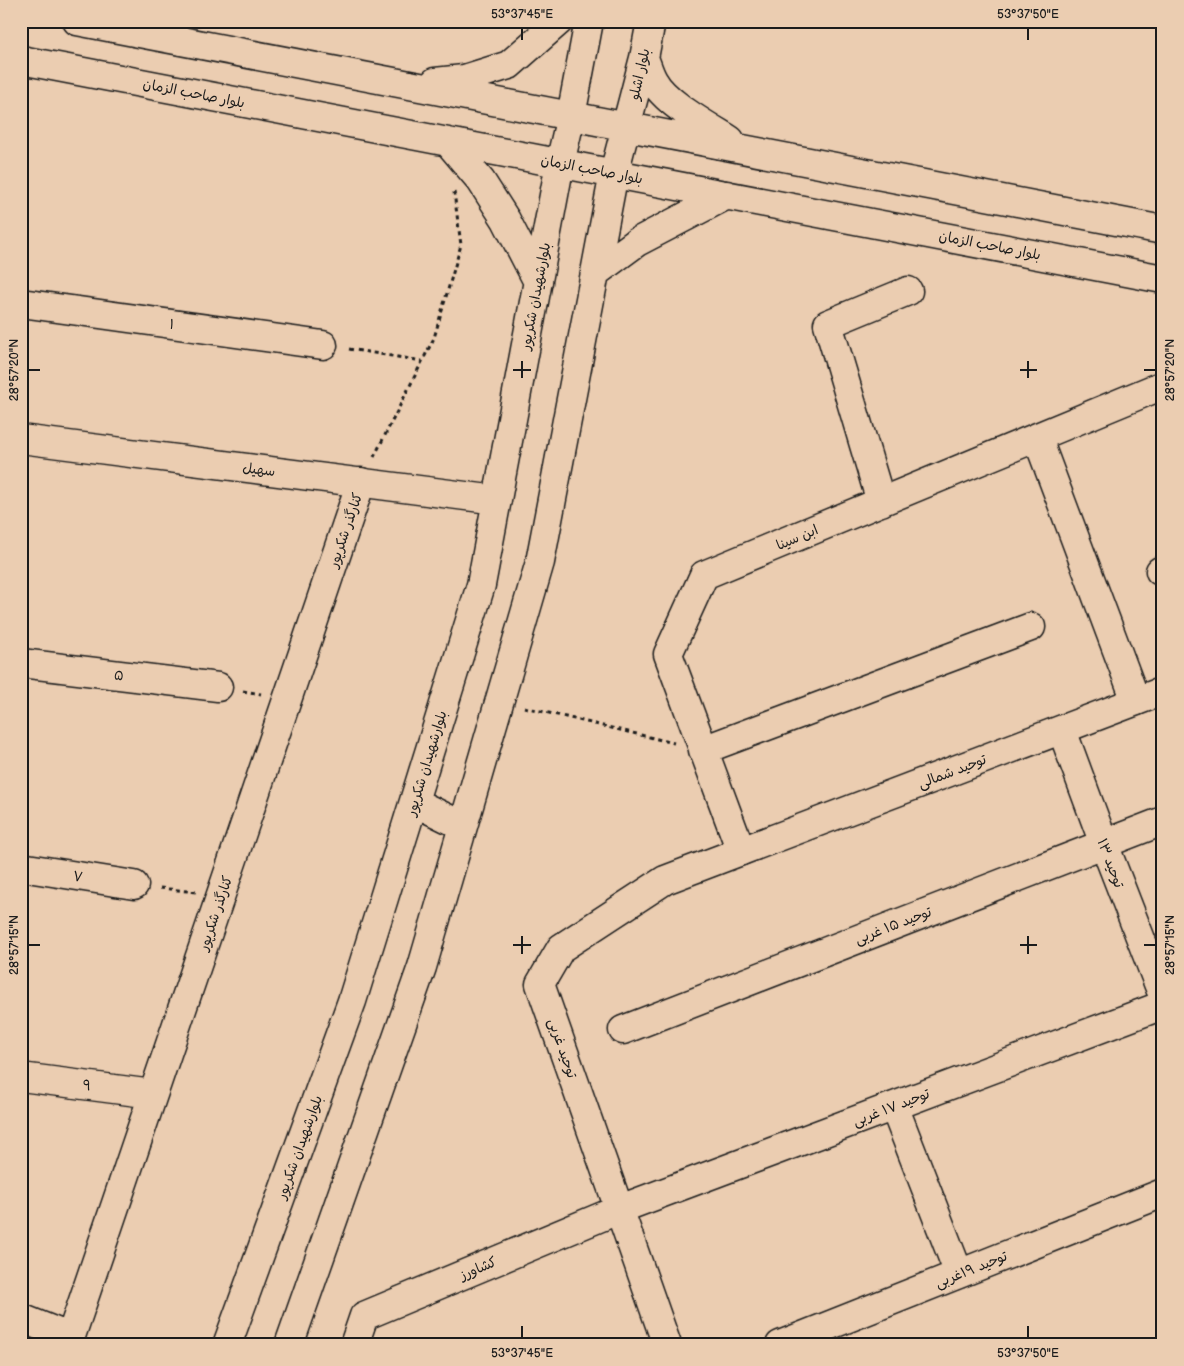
<svg xmlns="http://www.w3.org/2000/svg" width="1184" height="1366" font-family="'Balsamiq Sans','Playpen Sans Arabic',sans-serif">
	<rect width="100%" height="100%" fill="#ebcdb1"/>
	<filter id="ink" filterUnits="userSpaceOnUse"><feTurbulence type="fractalNoise" baseFrequency=".02" numOctaves="2"/><feDisplacementMap in="SourceGraphic" scale="10" xChannelSelector="R" yChannelSelector="G"/><feConvolveMatrix kernelMatrix="1 2 1 2 8 2 1 2 1" color-interpolation-filters="sRGB"/></filter>
	<g filter="url(#ink)">
		<g fill="none" stroke-linecap="round" stroke-linejoin="round">
			<!-- street casing -->
			<g stroke="#1c1c1c" stroke-width="31">
				<path id="street" d="M 21,303 L 323,345
					M 1037,437 L 1136,701
					M 881,502 L 828,324 L 908,291
					M 1160,571 L 1163,570
					M 21,663 L 218,687
					M 1062,730 L 1104,844 L 1163,996
					M 703,750 L 1031,627
					M 741,851 L 668,654 L 704,575 L 1163,385
					M 21,867 L 134,885
					M 623,1030 L 1163,821
					M 21,1077 L 153,1094
					M 894,1106 L 959,1274
					M 21,1318 L 71,1338
					M 68,1345 L 361,482
					M 354,1345 L 364,1316 L 620,1209 L 1163,1005
					M 780,1345 L 1163,1193"/>
			</g>
			<!-- secondary casing -->
			<g stroke="#1c1c1c" stroke-width="31">
				<path id="secondary" d="M 77,21 L 1163,230
					M 644,58 C 647,65 649,73 653,80 C 665,103 708,126 730,140
					M 21,60 L 1163,279
					M 435,82 L 464,79 L 509,65 L 559,21
					M 448,142 L 481,181 L 506,220 L 538,282
					M 595,273 L 637,242 L 727,195
					M 21,439 L 497,500
					M 414,802 L 463,826
					M 227,1345 L 352,1001 L 481,585 L 560,163 L 571,116 L 589,21
					M 289,1345 L 422,967 L 540,562 L 614,173 L 644,58 L 651,21
					M 667,1345 L 540,984 L 561,948 L 665,880 L 1163,691"/>
			</g>
			<!-- path -->
			<path stroke="#1c1c1c" stroke-width="3" stroke-dasharray="4 4" stroke-linecap="butt" d="M 349,349 L 422,361
				M 374,457 L 434,338 L 461,245 L 454,192
				M 243,691 L 261,694
				M 524,707 L 674,743
				M 160,888 L 196,892"/>
			<!-- street -->
			<use href="#street" stroke="#ebcdb1" stroke-width="28"/>
			<!-- secondary -->
			<use href="#secondary" stroke="#ebcdb1" stroke-width="28"/>
		</g>
	</g>
	<!-- ticks -->
	<path fill="none" stroke="#1c1c1c" stroke-width="2" d="M 522,28 L 522,40M 1028,28 L 1028,40M 522,361 L 522,378M 1028,361 L 1028,378M 28,370 L 40,370M 513,370 L 531,370M 1020,370 L 1037,370M 1144,370 L 1156,370M 522,936 L 522,954M 1028,936 L 1028,954M 28,945 L 40,945M 513,945 L 531,945M 1020,945 L 1037,945M 1144,945 L 1156,945M 522,1326 L 522,1338M 1028,1326 L 1028,1338"/>
	<g text-anchor="middle" stroke-width="4" stroke-linejoin="round" paint-order="stroke">
		<!-- street labels -->
		<g font-size="14" fill="#1c1c1c" stroke="#ebcdb1">
			<text transform="translate(639 74) rotate(-77)" y="5">بلوار اشلو</text>
			<text transform="translate(194 93) rotate(11)" y="5">بلوار صاحب الزمان</text>
			<text transform="translate(592 169) rotate(11)" y="5">بلوار صاحب الزمان</text>
			<text transform="translate(990 245) rotate(11)" y="5">بلوار صاحب الزمان</text>
			<text transform="translate(535 296) rotate(-79)" y="5">بلوارشهیدان شکرپور</text>
			<text transform="translate(172 324) rotate(8)" y="5">۱</text>
			<text transform="translate(259 469) rotate(7)" y="5">سهیل</text>
			<text transform="translate(345 530) rotate(-71)" y="5">کنارگذر شکرپور</text>
			<text transform="translate(797 537) rotate(-23)" y="5">ابن سینا</text>
			<text transform="translate(119 675) rotate(7)" y="5">۵</text>
			<text transform="translate(426 763) rotate(-73)" y="5">بلوارشهیدان شکرپور</text>
			<text transform="translate(952 771) rotate(-21)" y="5">توحید شمالی</text>
			<text transform="translate(1111 863) rotate(69)" y="5">توحید ۱۳</text>
			<text transform="translate(78 876) rotate(9)" y="5">۷</text>
			<text transform="translate(215 913) rotate(-71)" y="5">کنارگذر شکرپور</text>
			<text transform="translate(893 925) rotate(-21)" y="5">توحید ۱۵ غربی</text>
			<text transform="translate(563 1048) rotate(71)" y="5">توحید غربی</text>
			<text transform="translate(87 1085) rotate(8)" y="5">۹</text>
			<text transform="translate(891 1107) rotate(-21)" y="5">توحید ۱۷ غربی</text>
			<text transform="translate(299 1147) rotate(-70)" y="5">بلوارشهیدان شکرپور</text>
			<text transform="translate(478 1268) rotate(-23)" y="5">کشاورز</text>
			<text transform="translate(971 1269) rotate(-22)" y="5">توحید ۱۹غربی</text>
		</g>
	</g>
	<!-- margin -->
	<rect width="1184" height="1366" fill="none" stroke="#ebcdb1" stroke-width="55"/>
	<rect x="28" y="28" width="1128" height="1310" fill="none" stroke="#1c1c1c" stroke-width="2"/>
	<g font-size="12" text-anchor="middle" fill="#1c1c1c">
		<text x="522" y="18">53°37'45"E</text>
		<text x="1028" y="18">53°37'50"E</text>
		<text transform="translate(14 370) rotate(-90)" y="4">28°57'20"N</text>
		<text transform="translate(1170 370) rotate(-90)" y="4">28°57'20"N</text>
		<text transform="translate(14 945) rotate(-90)" y="4">28°57'15"N</text>
		<text transform="translate(1170 945) rotate(-90)" y="4">28°57'15"N</text>
		<text x="522" y="1357">53°37'45"E</text>
		<text x="1028" y="1357">53°37'50"E</text>
	</g>
</svg>
